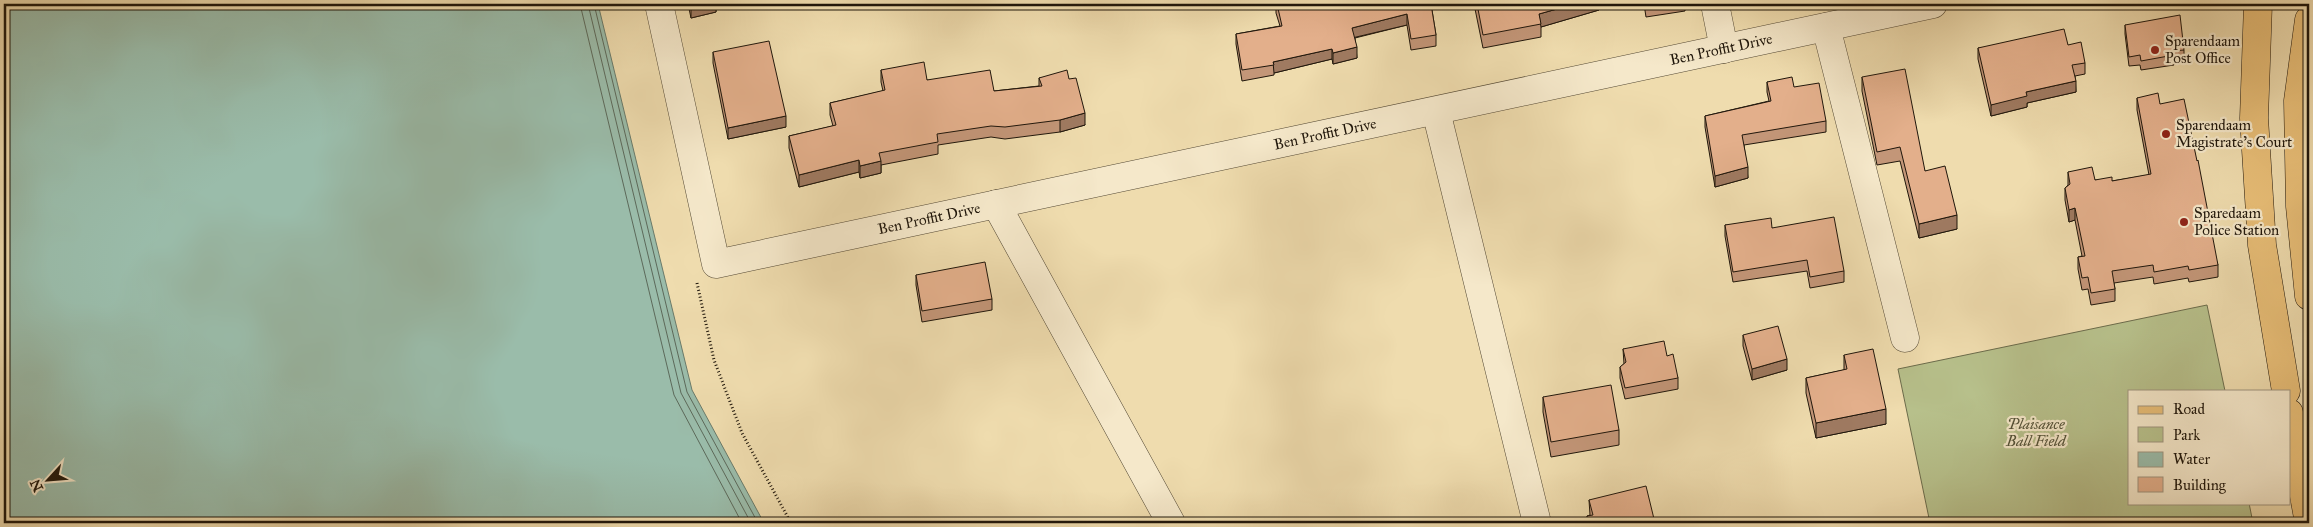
<svg xmlns="http://www.w3.org/2000/svg" width="2313" height="527" font-family="'IM FELL Great Primer',serif">
	<rect width="100%" height="100%" fill="#efdcae"/>
	<filter id="stains"><feTurbulence type="fractalNoise" baseFrequency=".004" numOctaves="4"/><feColorMatrix values="0 0 0 0 .2 0 0 0 0 .09 0 0 0 0 .02 0 0 0 .5 -.17"/></filter>
	<radialGradient id="worn" r=".72"><stop offset=".6" stop-color="#630" stop-opacity="0"/><stop offset="1" stop-color="#630" stop-opacity=".3"/></radialGradient>
	<!-- green -->
	<path fill="#b7c08b" stroke="#6b6b4b" d="M 2207,305 L 2225,391 L 2129,391 L 2129,503 L 2249,503 L 2253,523 L 1930,523 L 1898,369 Z"/>
	<!-- water -->
	<path fill="#9abcaa" stroke="#697a6a" d="M 4,4 L 598,4 L 692,390 L 764,523 L 4,523 Z"/>
	<g fill="none" stroke-linecap="round" stroke-linejoin="round">
		<!-- shore -->
		<path stroke="#5c695a" stroke-width="1" d="M 580,4 L 674,395 L 742,523
			M 588,4 L 681,393 L 751,523
			M 594,4 L 687,392 L 758,523"/>
		<!-- minor casing -->
		<g stroke="#534834" stroke-width="29">
			<g id="minor">
				<path id="s1" d="M 659,4 L 716,264 L 1933,4"/>
				<path d="M 1715,4 L 1724,49"/>
				<path d="M 1826,27 L 1905,338"/>
				<path d="M 1436,111 L 1537,523"/>
				<path d="M 996,204 L 1171,523"/>
			</g>
		</g>
		<!-- major casing -->
		<g stroke="#1f160b" stroke-width="29">
			<path id="major" d="M 2258,4 L 2254,118 L 2262,245 L 2286,391
				M 2309,20 L 2298,101 L 2300,206 L 2309,296
				M 2289,413 L 2309,523"/>
		</g>
		<!-- path -->
		<path stroke="#1f160b" stroke-width="3" stroke-dasharray="1 2.5" stroke-linecap="butt" d="M 697,283 L 714,360 L 742,433 L 791,523"/>
		<!-- minor -->
		<use href="#minor" stroke="#f5e8ca" stroke-width="28"/>
		<!-- major -->
		<use href="#major" stroke="#e8be77" stroke-width="28"/>
	</g>
	<!-- wall -->
	<path fill="#c39678" stroke="#1f160b" d="M 688,4 L 716,4 L 716,12 L 691,18 Z
		M 1276,4 L 1431,4 L 1436,35 L 1436,46 L 1411,50 L 1407,25 L 1355,38 L 1357,58 L 1333,64 L 1332,59 L 1274,73 L 1274,75 L 1242,81 L 1236,44 L 1236,34 L 1280,26 L 1276,13 Z
		M 1474,4 L 1599,4 L 1599,10 L 1541,27 L 1541,37 L 1483,48 Z
		M 1644,4 L 1685,4 L 1685,11 L 1646,17 Z
		M 2125,25 L 2184,50 L 2184,59 L 2174,60 L 2174,65 L 2141,70 L 2140,65 L 2129,66 L 2125,34 Z
		M 2068,45 L 2085,63 L 2085,74 L 2075,76 L 2076,92 L 2027,103 L 2027,107 L 1991,116 L 1978,59 L 1978,48 Z
		M 713,52 L 786,127 L 728,139 L 713,63 Z
		M 881,70 L 927,80 L 994,91 L 1039,86 L 1039,78 L 1069,79 L 1085,125 L 1060,132 L 1005,139 L 991,137 L 938,145 L 938,154 L 881,165 L 881,173 L 860,178 L 859,172 L 799,187 L 789,148 L 789,136 L 833,126 L 830,115 L 830,103 L 883,91 L 881,82 Z
		M 1862,77 L 1925,171 L 1957,229 L 1919,238 L 1900,161 L 1877,165 L 1862,91 Z
		M 1767,82 L 1794,87 L 1826,121 L 1826,132 L 1744,145 L 1748,178 L 1715,187 L 1705,127 L 1705,116 L 1769,101 L 1767,92 Z
		M 2137,98 L 2160,104 L 2218,265 L 2218,277 L 2189,282 L 2188,278 L 2154,284 L 2153,277 L 2114,283 L 2115,289 L 2115,301 L 2091,305 L 2088,289 L 2082,290 L 2078,269 L 2078,257 L 2082,256 L 2075,220 L 2069,222 L 2065,200 L 2065,188 L 2068,185 L 2068,172 L 2095,180 L 2112,181 L 2149,175 L 2137,110 Z
		M 1725,225 L 1772,228 L 1844,271 L 1844,282 L 1810,288 L 1807,271 L 1733,282 L 1725,236 Z
		M 916,275 L 992,299 L 992,310 L 922,322 L 916,285 Z
		M 1743,335 L 1787,370 L 1752,380 L 1743,346 Z
		M 1623,349 L 1667,356 L 1678,378 L 1678,389 L 1625,399 L 1620,378 L 1620,367 L 1624,364 Z
		M 1844,355 L 1886,424 L 1816,438 L 1806,393 L 1806,378 L 1844,370 Z
		M 1543,397 L 1619,430 L 1619,445 L 1551,457 L 1543,412 Z
		M 1589,500 L 1655,523 L 1587,523 L 1587,516 L 1590,515 Z"/>
	<!-- shaded-wall -->
	<path fill="#9f7a61" stroke="#1f160b" d="M 691,4 L 716,4 L 716,12 L 691,18 Z
		M 1575,4 L 1599,4 L 1599,10 L 1541,27 L 1539,14 Z
		M 1407,14 L 1407,25 L 1352,38 L 1352,28 Z
		M 1357,47 L 1357,58 L 1333,64 L 1333,53 Z
		M 1332,49 L 1332,59 L 1274,73 L 1273,62 Z
		M 2076,81 L 2076,92 L 2027,103 L 2027,107 L 1991,116 L 1991,105 L 2026,92 Z
		M 1085,113 L 1085,125 L 1060,132 L 1060,120 Z
		M 786,116 L 786,127 L 728,139 L 728,128 Z
		M 859,160 L 859,172 L 799,187 L 799,175 Z
		M 881,161 L 881,173 L 860,178 L 860,166 Z
		M 1748,167 L 1748,178 L 1715,187 L 1715,176 Z
		M 2075,208 L 2075,220 L 2069,222 L 2069,210 Z
		M 1957,215 L 1957,229 L 1919,238 L 1919,224 Z
		M 1787,359 L 1787,370 L 1752,380 L 1752,369 Z
		M 1886,409 L 1886,424 L 1816,438 L 1816,423 Z"/>
	<!-- building -->
	<path fill="#e3af8b" stroke="#1f160b" d="M 1277,4 L 1431,4 L 1436,35 L 1411,39 L 1407,14 L 1352,28 L 1357,47 L 1333,53 L 1332,49 L 1273,62 L 1274,65 L 1242,70 L 1236,34 L 1282,26 Z
		M 1477,4 L 1575,4 L 1539,14 L 1541,24 L 1483,35 Z
		M 1646,4 L 1660,4 L 1646,6 Z
		M 2180,15 L 2184,50 L 2173,51 L 2174,55 L 2141,61 L 2140,55 L 2129,57 L 2125,25 Z
		M 2064,29 L 2068,45 L 2081,42 L 2085,63 L 2072,65 L 2076,81 L 2026,92 L 2027,96 L 1991,105 L 1978,48 Z
		M 769,41 L 786,116 L 728,128 L 713,52 Z
		M 924,62 L 927,80 L 990,70 L 994,91 L 1042,86 L 1039,78 L 1067,70 L 1069,79 L 1076,78 L 1085,113 L 1060,120 L 1005,127 L 991,126 L 937,134 L 938,142 L 879,153 L 881,161 L 860,166 L 859,160 L 799,175 L 789,136 L 836,125 L 830,103 L 885,90 L 881,70 Z
		M 1905,69 L 1925,171 L 1945,166 L 1957,215 L 1919,224 L 1900,147 L 1877,152 L 1862,77 Z
		M 1792,77 L 1794,87 L 1819,83 L 1826,121 L 1742,135 L 1748,167 L 1715,176 L 1705,116 L 1771,101 L 1767,82 Z
		M 2158,93 L 2160,104 L 2184,99 L 2197,161 L 2198,160 L 2218,265 L 2189,270 L 2188,266 L 2154,272 L 2153,265 L 2112,271 L 2115,289 L 2091,293 L 2088,277 L 2082,278 L 2078,257 L 2085,256 L 2075,208 L 2069,210 L 2065,188 L 2070,184 L 2068,172 L 2092,167 L 2095,180 L 2112,177 L 2112,181 L 2151,174 L 2137,98 Z
		M 1834,217 L 1844,271 L 1810,277 L 1807,260 L 1733,272 L 1725,225 L 1771,218 L 1772,228 Z
		M 985,262 L 992,299 L 922,311 L 916,275 Z
		M 1778,326 L 1787,359 L 1752,369 L 1743,335 Z
		M 1664,341 L 1667,356 L 1673,354 L 1678,378 L 1625,388 L 1620,367 L 1626,362 L 1623,349 Z
		M 1873,349 L 1886,409 L 1816,423 L 1806,378 L 1847,369 L 1844,355 Z
		M 1611,385 L 1619,430 L 1551,442 L 1543,397 Z
		M 1646,486 L 1655,523 L 1589,523 L 1587,516 L 1593,515 L 1589,500 Z"/>
	<!-- markers -->
	<g fill="#8f2418" stroke="#f5e8ca" stroke-width="2">
		<circle cx="2155" cy="50" r="5"/>
		<circle cx="2166" cy="134" r="5"/>
		<circle cx="2184" cy="222" r="5"/>
	</g>
	<g text-anchor="middle" stroke-width="4.5" stroke-linejoin="round" paint-order="stroke">
		<!-- poi labels -->
		<g font-size="15" fill="#1f160b" stroke="#f5e8ca" text-anchor="start">
			<text x="2165" y="46">Sparendaam<tspan x="2165" dy="17">Post Office</tspan></text>
			<text x="2176" y="130">Sparendaam<tspan x="2176" dy="17">Magistrate's Court</tspan></text>
			<text x="2194" y="218">Sparedaam<tspan x="2194" dy="17">Police Station</tspan></text>
		</g>
		<!-- street labels -->
		<g font-size="15" fill="#1f160b" stroke="#f5e8ca">
			<text dy="5" stroke="none"><textPath href="#s1" startOffset="1294">Ben Proffit Drive</textPath></text>
			<text dy="5" stroke="none"><textPath href="#s1" startOffset="889">Ben Proffit Drive</textPath></text>
			<text dy="5" stroke="none"><textPath href="#s1" startOffset="484">Ben Proffit Drive</textPath></text>
		</g>
		<!-- park labels -->
		<g font-size="15" font-style="italic" fill="#545238" stroke="#f5e8ca">
			<text x="2036" y="429">Plaisance<tspan x="2036" dy="17">Ball Field</tspan></text>
		</g>
	</g>
	<!-- margin -->
	<rect width="2313" height="527" fill="none" stroke="#efdcae" stroke-width="20"/>
	<rect x="5" y="5" width="2303" height="517" fill="none" stroke="#1f160b" stroke-width="2.5"/>
	<rect x="10" y="10" width="2293" height="507" fill="none" stroke="#1f160b"/>
	<!-- legend -->
	<rect x="2128" y="390" width="162" height="115" fill="#f5e8ca" stroke="#9f947e"/>
	<rect x="2138" y="406" width="25" height="8" fill="#e8be77" stroke="#9f947e"/>
	<text x="2173" y="414" font-size="15" fill="#1f160b">Road</text>
	<rect x="2138" y="427" width="25" height="15" fill="#b7c08b" stroke="#9f947e"/>
	<text x="2173" y="440" font-size="15" fill="#1f160b">Park</text>
	<rect x="2138" y="452" width="25" height="15" fill="#9abcaa" stroke="#9f947e"/>
	<text x="2173" y="464" font-size="15" fill="#1f160b">Water</text>
	<rect x="2138" y="477" width="25" height="15" fill="#e3af8b" stroke="#9f947e"/>
	<text x="2173" y="490" font-size="15" fill="#1f160b">Building</text>
	<!-- north arrow -->
	<g transform="translate(48 480) rotate(244)" stroke="#f5e8ca" stroke-width="4" paint-order="stroke">
	<path d="M0-4L9 19L0 12L-9 19Z" fill="#1f160b"/>
	<text y="-8" font-size="14" font-weight="bold" text-anchor="middle" fill="#1f160b">N</text>
	</g>
	<rect width="100%" height="100%" filter="url(#stains)"/>
	<rect width="100%" height="100%" fill="url(#worn)"/>
</svg>
